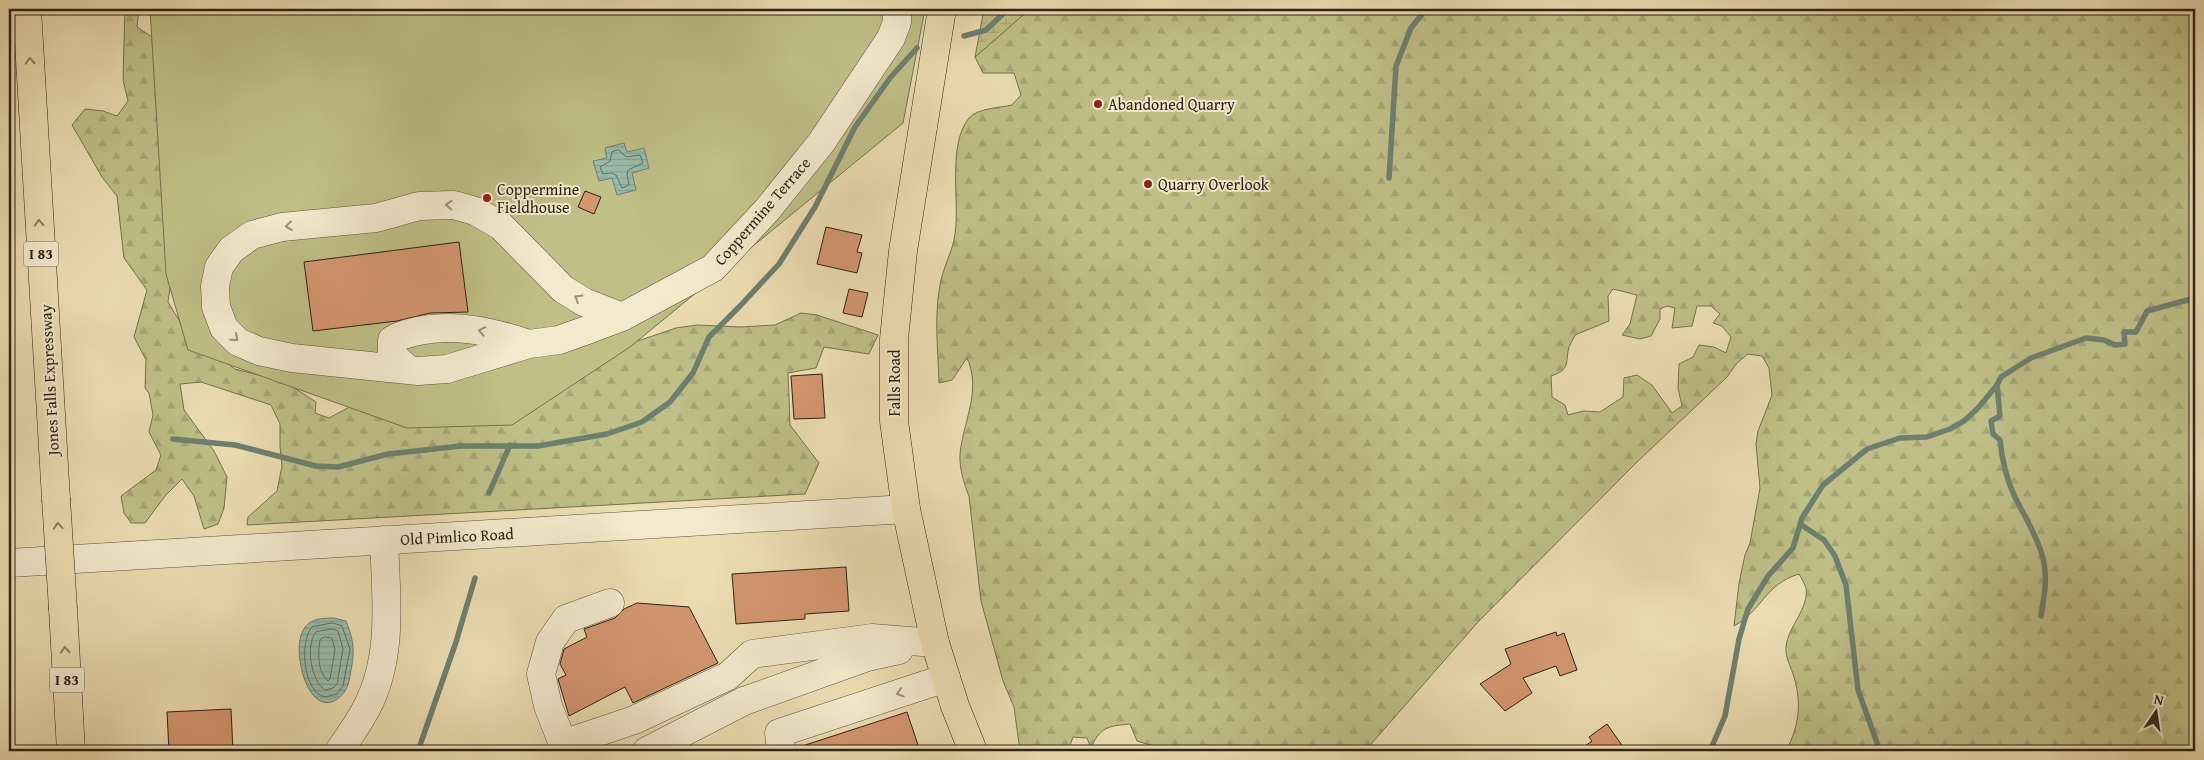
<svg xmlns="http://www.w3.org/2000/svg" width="2204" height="760" font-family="'Gentium Book Plus',serif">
	<defs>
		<pattern id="forest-firs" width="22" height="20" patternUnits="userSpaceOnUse" patternTransform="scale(1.25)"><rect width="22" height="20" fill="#bfbf87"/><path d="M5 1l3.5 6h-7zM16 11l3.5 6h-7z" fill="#a4a474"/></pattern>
		<pattern id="wetland-marsh" width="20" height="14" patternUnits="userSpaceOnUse" patternTransform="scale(1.25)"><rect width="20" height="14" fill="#bfbf87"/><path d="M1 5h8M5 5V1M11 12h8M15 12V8" fill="none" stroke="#a4a474"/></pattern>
		<pattern id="water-rules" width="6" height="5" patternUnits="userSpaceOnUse" patternTransform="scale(1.25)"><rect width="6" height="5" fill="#99bcaa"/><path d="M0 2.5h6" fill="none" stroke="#84a192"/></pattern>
	</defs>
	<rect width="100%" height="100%" fill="#ecddb2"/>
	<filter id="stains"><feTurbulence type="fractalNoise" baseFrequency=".004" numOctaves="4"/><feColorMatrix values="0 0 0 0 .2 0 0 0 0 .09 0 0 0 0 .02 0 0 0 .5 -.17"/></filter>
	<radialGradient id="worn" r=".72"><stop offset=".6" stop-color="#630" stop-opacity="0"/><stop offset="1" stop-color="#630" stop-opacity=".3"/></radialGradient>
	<!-- forest -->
	<path fill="url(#forest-firs)" stroke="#76714e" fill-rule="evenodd" d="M 125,9 L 139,9 L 137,27 L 167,47 L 173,267 L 168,302 L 185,330 L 235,369 L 285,382 L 316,402 L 315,413 L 329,418 L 368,397 L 626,345 L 676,328 L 697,325 L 741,327 L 775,325 L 801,313 L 817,315 L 878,335 L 869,354 L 824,347 L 816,368 L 788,373 L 790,425 L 819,463 L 805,494 L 247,525 L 248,517 L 277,491 L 282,466 L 280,446 L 280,424 L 271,405 L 201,382 L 180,384 L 184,410 L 214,451 L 227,477 L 224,508 L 218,524 L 204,529 L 194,496 L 182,479 L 165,496 L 145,523 L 131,523 L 124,513 L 121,496 L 156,470 L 161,455 L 149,432 L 153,415 L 149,393 L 145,388 L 146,360 L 134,337 L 147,290 L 124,258 L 117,196 L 102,177 L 72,125 L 85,109 L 103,111 L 117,116 L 128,101 L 123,80 Z
		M 1030,9 L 2195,9 L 2195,751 L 1786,751 C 1799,726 1802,704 1794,677 C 1791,667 1785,657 1786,647 C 1788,626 1809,609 1806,588 C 1805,584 1801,578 1799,574 C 1765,584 1762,611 1734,626 L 1739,583 L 1745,555 L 1750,543 L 1760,488 L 1756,444 L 1758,431 L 1772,395 L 1769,368 L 1762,356 L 1748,354 L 1737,363 L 1727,377 L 1636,463 L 1478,622 L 1365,751 L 1159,751 L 1160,748 L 1137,741 L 1130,724 C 1108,726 1100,727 1091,748 L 1087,738 L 1073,737 L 1068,751 L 1020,751 L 1014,707 L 1003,681 L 981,601 L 969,496 C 964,484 959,467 960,454 C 963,422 982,390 967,358 L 952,380 L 939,383 C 938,350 934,317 940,285 C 943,267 953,251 955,234 C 960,201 947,145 969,118 C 978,108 999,108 1012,105 L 1021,95 L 1014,73 L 983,73 L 975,57 ZM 1613,289 L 1637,295 L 1630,324 L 1622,335 L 1640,339 L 1651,336 L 1660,319 L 1660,309 L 1667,306 L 1675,308 L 1672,328 L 1692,326 L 1697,306 L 1711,306 L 1720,314 L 1713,323 L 1722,326 L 1731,337 L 1726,353 L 1714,347 L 1699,345 L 1693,357 L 1679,364 L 1678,388 L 1682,406 L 1672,413 L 1652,385 L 1637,375 L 1624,378 L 1623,397 L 1600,412 L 1583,411 L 1568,415 L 1565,405 L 1552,397 L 1551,376 C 1568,370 1566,366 1568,351 C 1569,345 1573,340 1575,335 L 1609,321 L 1608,296 Z"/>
	<!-- wetland -->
	<path fill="url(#wetland-marsh)" stroke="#76714e" d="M 984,9 L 1030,9 L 975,57 Z"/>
	<!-- garden -->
	<path fill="#bfbf87" stroke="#76714e" d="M 150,9 L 925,9 L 903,123 L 630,347 L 512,425 L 407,428 L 188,350 L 166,274 Z"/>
	<!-- water -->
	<path fill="url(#water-rules)" stroke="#6e7f6f" d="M 624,143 L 627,152 L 644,148 L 649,168 L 632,173 L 636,190 L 617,195 L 612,178 L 599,181 L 593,161 L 607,158 L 605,148 Z
		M 334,618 L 346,621 C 356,646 354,655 349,681 C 347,694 330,711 316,698 C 301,685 291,638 308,624 C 315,618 326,618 334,618 Z"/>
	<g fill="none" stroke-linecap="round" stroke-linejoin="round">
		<!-- shore -->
		<path stroke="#637060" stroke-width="1" d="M 619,150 L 626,157 L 640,155 L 643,163 L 628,170 L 627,174 L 629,185 L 622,188 L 616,175 L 611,173 L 603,174 L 600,167 L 610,161 L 612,152 Z
			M 333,623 L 342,626 L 350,649 L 343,686 L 337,694 L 325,697 C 303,692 299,642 312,627 Z
			M 332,629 L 338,631 L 343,649 L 337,684 L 333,688 L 325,690 C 311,681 305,645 316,632 Z
			M 325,637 L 332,638 L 335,650 L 330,679 L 328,681 C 317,671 318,653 320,640 Z"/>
		<!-- stream -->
		<path stroke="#6e7f6f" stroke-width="5.5" d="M 964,36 L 986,30 L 1008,9
			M 1389,178 L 1396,66 L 1411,28 L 1426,9
			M 1997,385 L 2000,416 L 1991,421 L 1993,434 L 2000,440 C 2002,459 2006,478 2014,495 C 2024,516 2037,535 2043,558 C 2048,578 2044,597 2041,616
			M 173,439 L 235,445 L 316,466 L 338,467 L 388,454 L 461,446 L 538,446 L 607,434 L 642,422 L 670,402 L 693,373 L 709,337 L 740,306 L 779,264 L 815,207 L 855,127 L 890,78 L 917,48
			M 489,493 L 510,445
			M 1800,524 L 1824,540 L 1835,556 L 1846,585 L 1858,690 L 1880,751
			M 418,751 L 456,642 L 475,578
			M 1710,751 L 1725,716 L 1739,639 L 1748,609 L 1768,576 L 1793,548 L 1802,518 L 1823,485 L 1867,449 L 1900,438 L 1927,437 L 1950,429 L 1964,421 L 1978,408 L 1997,385 L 2001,377 L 2031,358 L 2086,338 L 2104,340 L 2115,345 L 2125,344 L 2124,332 L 2136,332 L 2147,311 L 2195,298"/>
	</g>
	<!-- building -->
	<path fill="#d49671" stroke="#2d2316" d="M 585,191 L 601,197 L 594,214 L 578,207 Z
		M 826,227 L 862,235 L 857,252 L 862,253 L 857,273 L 817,264 Z
		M 459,242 L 468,312 L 430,313 L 397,321 L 313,331 L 304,262 Z
		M 849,289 L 868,293 L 862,317 L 843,313 Z
		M 822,374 L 825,418 L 794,419 L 791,376 Z
		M 846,567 L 849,611 L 805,614 L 805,619 L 736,624 L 732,574 Z
		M 637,603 L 689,607 L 718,663 L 633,703 L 625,687 L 569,716 L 558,679 L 566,675 L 560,664 L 564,649 L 587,637 L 584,629 L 615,618 L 624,609 Z
		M 1556,632 L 1557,636 L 1564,633 L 1577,670 L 1560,676 L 1556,666 L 1523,678 L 1532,693 L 1505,711 L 1480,684 L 1511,664 L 1505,649 Z
		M 231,709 L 233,751 L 169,751 L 167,712 Z
		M 907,712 L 920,751 L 796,751 L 796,748 Z
		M 1607,724 L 1626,751 L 1578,751 L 1592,741 L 1589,737 Z"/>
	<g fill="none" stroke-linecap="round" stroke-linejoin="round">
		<!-- minor casing -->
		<g stroke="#5d523d" stroke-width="29">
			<path id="minor" d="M 622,317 L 584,302 L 563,289 L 501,226 L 475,211 L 454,205 L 419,206 L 376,218 L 282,227 L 252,235 L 231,250 L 219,267 L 215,286 L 216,307 L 224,328 L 238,342 L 259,351 L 292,358 L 418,371 L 447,369 L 529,344 L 559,340 L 587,330 L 622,317 L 713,268 L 767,210 L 821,143 L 891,38 L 897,22 L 897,9
				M 409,370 L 392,355 L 392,340 C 400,335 409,333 418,331 C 457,323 492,332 529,344
				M 9,563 L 906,509
				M 610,603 L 566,619 L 550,642 L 541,674 L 548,706 L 563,744 L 634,720 L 728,676 L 752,654 L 872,638 L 935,643
				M 339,751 C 348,738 358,724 366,709 C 394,657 386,597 384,540
				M 647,751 L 744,701 L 867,657 L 899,650
				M 781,751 L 779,733 L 946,678"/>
		</g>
		<!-- major casing -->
		<g stroke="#2d2316" stroke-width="29">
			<path id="major" d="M 942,9 L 903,251 L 894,339 L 894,421 L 906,509 L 935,643 L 955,706 L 973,751"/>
		</g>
		<!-- highway casing -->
		<g stroke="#2d2316" stroke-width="29">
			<path id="highway" d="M 27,9 L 56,499
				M 63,609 L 71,751"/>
		</g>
		<!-- minor -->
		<use href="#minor" stroke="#f3e9cd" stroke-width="28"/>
		<!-- major -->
		<use href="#major" stroke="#ecddb2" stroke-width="28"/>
		<!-- highway -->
		<use href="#highway" stroke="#ecddb2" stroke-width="28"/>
		<!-- highway-bridge casing -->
		<g stroke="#2d2316" stroke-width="29" stroke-linecap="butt">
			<path id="highway-bridge" d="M 56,499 L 63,609"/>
		</g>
		<!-- highway-bridge -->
		<use href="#highway-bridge" stroke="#ecddb2" stroke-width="28"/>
	</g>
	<!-- one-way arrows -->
	<defs><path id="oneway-chevron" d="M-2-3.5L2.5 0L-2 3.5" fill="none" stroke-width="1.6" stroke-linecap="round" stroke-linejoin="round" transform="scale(1.25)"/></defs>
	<g stroke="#8c8064">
		<use href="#oneway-chevron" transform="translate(30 61) rotate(-93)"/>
		<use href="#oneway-chevron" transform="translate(39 223) rotate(-93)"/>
		<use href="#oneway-chevron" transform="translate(58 526) rotate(-94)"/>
		<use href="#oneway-chevron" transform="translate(65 650) rotate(-93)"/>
	</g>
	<g stroke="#9a907b">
		<use href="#oneway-chevron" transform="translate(449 205) rotate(-178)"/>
		<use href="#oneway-chevron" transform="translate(289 226) rotate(173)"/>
		<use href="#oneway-chevron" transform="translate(578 298) rotate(-149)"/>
		<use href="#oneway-chevron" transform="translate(482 331) rotate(-169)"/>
		<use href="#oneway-chevron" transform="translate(235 338) rotate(41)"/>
		<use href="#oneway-chevron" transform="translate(900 693) rotate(162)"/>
	</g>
	<!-- markers -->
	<g fill="#8f2418" stroke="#f3e9cd" stroke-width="2">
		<circle cx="1098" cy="104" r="5"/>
		<circle cx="1148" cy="184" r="5"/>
		<circle cx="487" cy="198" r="5"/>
	</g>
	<g text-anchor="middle" stroke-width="4" stroke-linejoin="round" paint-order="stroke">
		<!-- shield labels -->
		<g fill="#f3e9cd" stroke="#685e4d" stroke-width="1">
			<rect x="23.5" y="241.5" width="35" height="25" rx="4"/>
			<rect x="49.5" y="667.5" width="35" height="25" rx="4"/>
		</g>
		<g font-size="15" font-weight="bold" fill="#2d2316">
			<text x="41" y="259">I 83</text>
			<text x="67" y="685">I 83</text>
		</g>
		<!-- poi labels -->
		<g font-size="16" fill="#2d2316" stroke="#f3e9cd" text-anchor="start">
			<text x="1108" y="110">Abandoned Quarry</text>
			<text x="1158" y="190">Quarry Overlook</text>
			<text x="497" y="195">Coppermine<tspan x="497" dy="18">Fieldhouse</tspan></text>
		</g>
		<!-- street labels -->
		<g font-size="16" fill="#2d2316" stroke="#f3e9cd">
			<text transform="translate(762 211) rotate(-49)" y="6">Coppermine Terrace</text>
			<text transform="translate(49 380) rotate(-93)" y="6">Jones Falls Expressway</text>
			<text transform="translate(894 383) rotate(-90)" y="6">Falls Road</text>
			<text transform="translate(457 536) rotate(-3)" y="6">Old Pimlico Road</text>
		</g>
	</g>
	<!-- margin -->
	<rect width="2204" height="760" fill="none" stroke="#ecddb2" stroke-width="30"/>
	<rect x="10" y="10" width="2184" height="740" fill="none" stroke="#2d2316" stroke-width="2.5"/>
	<rect x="15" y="15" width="2174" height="730" fill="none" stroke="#2d2316"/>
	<!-- north arrow -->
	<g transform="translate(2156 712) rotate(13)" stroke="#f3e9cd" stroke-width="4" paint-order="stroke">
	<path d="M0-4L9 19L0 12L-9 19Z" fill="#2d2316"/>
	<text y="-8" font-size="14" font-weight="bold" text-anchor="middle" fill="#2d2316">N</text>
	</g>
	<rect width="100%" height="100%" filter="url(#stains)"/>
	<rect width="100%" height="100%" fill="url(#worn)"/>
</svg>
